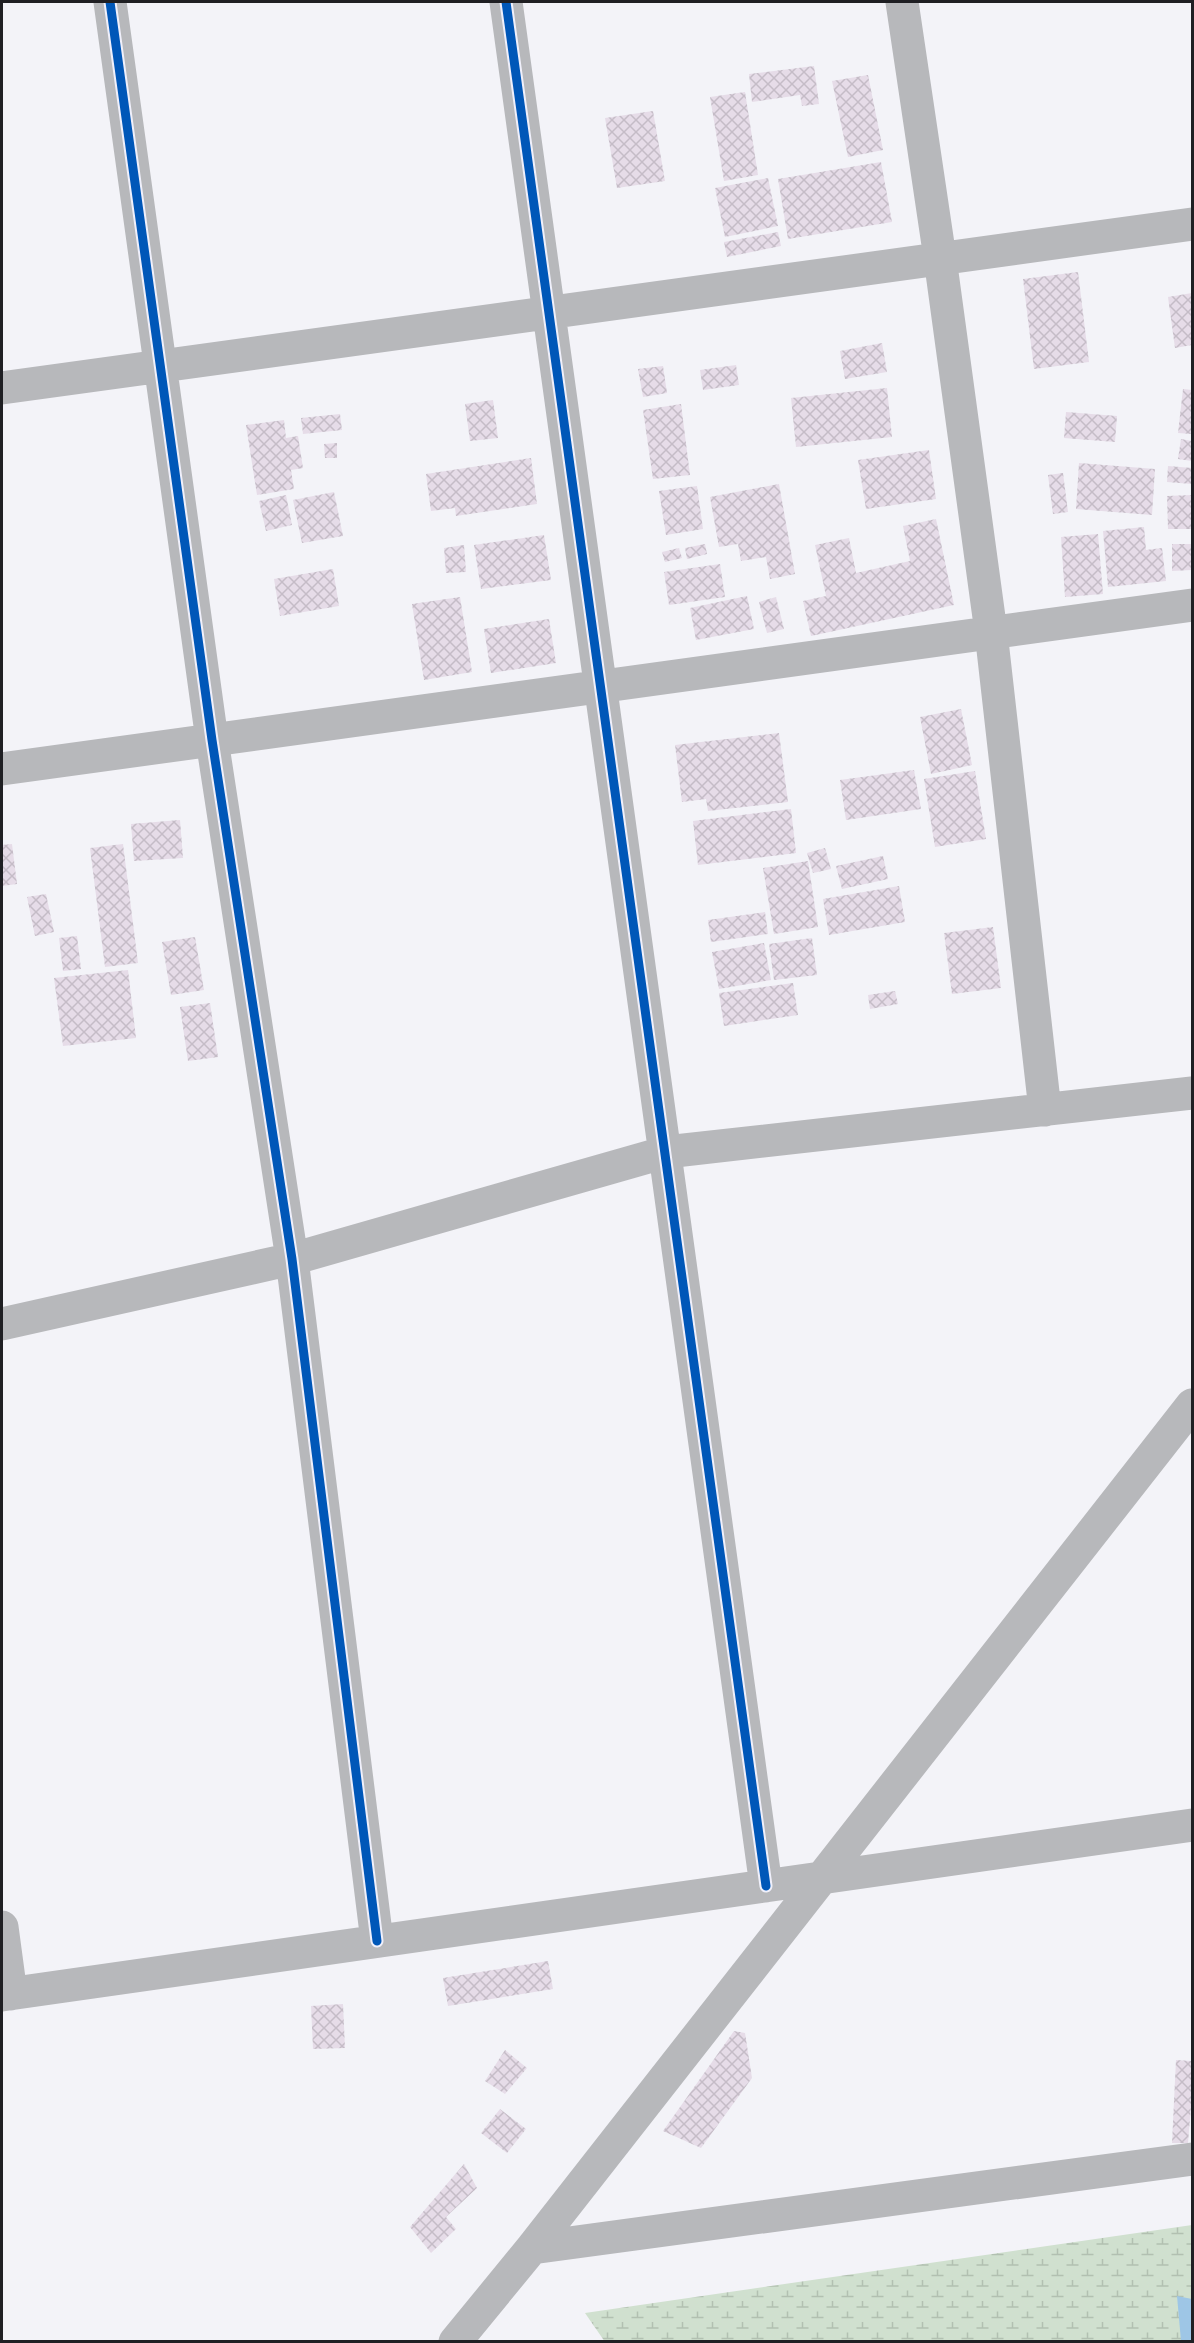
<svg xmlns="http://www.w3.org/2000/svg" width="1194" height="2343" font-family="'Space Grotesk',sans-serif">
	<defs>
		<pattern id="wetland-marsh" width="20" height="14" patternUnits="userSpaceOnUse" patternTransform="scale(1.5)"><rect width="20" height="14" fill="#d0e0cf"/><path d="M1 5h8M5 5V1M11 12h8M15 12V8" fill="none" stroke="#b2c0b1"/></pattern>
		<pattern id="building-cross-hatch" width="8" height="8" patternUnits="userSpaceOnUse" patternTransform="scale(1.5)"><rect width="8" height="8" fill="#e6dce8"/><path d="M0 0l8 8M0 8l8-8" fill="none" stroke="#c5bcc7"/></pattern>
	</defs>
	<rect width="100%" height="100%" fill="#f3f3f8"/>
	<!-- wetland -->
	<path fill="url(#wetland-marsh)" d="M 1192,2225 L 1192,2341 L 605,2342 L 585,2313 Z"/>
	<!-- water -->
	<path fill="#9ec6e6" d="M 1177,2296 L 1192,2299 L 1192,2341 L 1181,2341 Z"/>
	<!-- building -->
	<path fill="url(#building-cross-hatch)" d="M 814,66 L 819,104 L 802,106 L 800,95 L 752,102 L 749,74 Z
		M 868,75 L 883,150 L 848,157 L 832,81 Z
		M 745,92 L 758,175 L 724,181 L 710,97 Z
		M 653,111 L 665,181 L 617,188 L 605,118 Z
		M 881,162 L 892,222 L 788,239 L 778,179 Z
		M 768,178 L 778,226 L 725,237 L 715,188 Z
		M 778,232 L 781,246 L 727,257 L 724,242 Z
		M 1078,272 L 1089,362 L 1034,369 L 1023,279 Z
		M 1192,293 L 1192,345 L 1175,348 L 1168,297 Z
		M 882,343 L 887,372 L 845,379 L 840,351 Z
		M 736,365 L 739,385 L 703,390 L 700,370 Z
		M 663,366 L 667,393 L 643,397 L 638,369 Z
		M 887,388 L 892,437 L 796,447 L 791,398 Z
		M 1183,389 L 1192,390 L 1192,434 L 1178,433 Z
		M 493,400 L 498,438 L 470,441 L 465,404 Z
		M 681,404 L 690,475 L 653,479 L 643,410 Z
		M 1066,412 L 1117,416 L 1115,442 L 1064,438 Z
		M 340,414 L 342,430 L 303,434 L 301,418 Z
		M 284,420 L 286,438 L 298,436 L 303,468 L 291,470 L 294,489 L 257,495 L 246,425 Z
		M 1181,439 L 1192,441 L 1192,461 L 1178,459 Z
		M 337,443 L 337,458 L 325,458 L 324,444 Z
		M 929,450 L 936,499 L 866,509 L 858,460 Z
		M 531,458 L 537,504 L 456,516 L 455,508 L 431,511 L 426,474 Z
		M 1079,463 L 1155,469 L 1152,515 L 1076,509 Z
		M 1168,466 L 1192,468 L 1192,484 L 1167,482 Z
		M 1063,473 L 1068,512 L 1053,514 L 1048,475 Z
		M 779,484 L 795,574 L 770,579 L 766,557 L 741,561 L 738,544 L 719,547 L 710,497 Z
		M 697,486 L 703,529 L 666,535 L 659,491 Z
		M 334,492 L 343,536 L 302,543 L 293,500 Z
		M 286,495 L 292,525 L 266,531 L 259,501 Z
		M 1192,495 L 1192,529 L 1168,529 L 1167,496 Z
		M 936,519 L 954,605 L 811,636 L 803,601 L 826,596 L 815,545 L 849,538 L 856,573 L 910,561 L 903,526 Z
		M 1144,527 L 1146,550 L 1162,548 L 1166,581 L 1108,587 L 1103,531 Z
		M 1098,534 L 1103,594 L 1065,597 L 1061,537 Z
		M 544,535 L 551,580 L 481,589 L 474,545 Z
		M 705,544 L 707,554 L 687,559 L 685,548 Z
		M 1172,544 L 1192,544 L 1192,570 L 1172,571 Z
		M 464,545 L 466,572 L 446,573 L 444,548 Z
		M 679,548 L 682,558 L 665,562 L 662,552 Z
		M 720,564 L 725,597 L 669,605 L 664,572 Z
		M 333,569 L 339,606 L 280,616 L 274,579 Z
		M 747,596 L 754,629 L 696,640 L 690,608 Z
		M 460,597 L 472,672 L 424,680 L 412,604 Z
		M 776,597 L 784,629 L 767,633 L 759,602 Z
		M 549,619 L 556,663 L 491,673 L 484,629 Z
		M 961,709 L 972,765 L 931,774 L 920,717 Z
		M 779,733 L 788,802 L 708,811 L 706,799 L 682,802 L 675,745 Z
		M 914,770 L 921,809 L 846,820 L 840,780 Z
		M 975,771 L 986,839 L 935,847 L 924,779 Z
		M 791,809 L 796,853 L 698,865 L 693,821 Z
		M 180,820 L 183,858 L 134,861 L 131,824 Z
		M 12,844 L 17,884 L 2,886 L 2,845 Z
		M 123,844 L 138,963 L 105,967 L 90,848 Z
		M 825,848 L 831,869 L 813,873 L 807,853 Z
		M 883,856 L 888,879 L 842,889 L 836,866 Z
		M 808,861 L 818,927 L 774,934 L 763,868 Z
		M 899,886 L 905,922 L 829,935 L 823,899 Z
		M 46,894 L 54,932 L 35,936 L 27,897 Z
		M 765,912 L 768,934 L 711,942 L 708,920 Z
		M 993,927 L 1001,988 L 952,994 L 944,933 Z
		M 77,936 L 81,969 L 63,971 L 59,938 Z
		M 195,937 L 204,990 L 171,995 L 162,942 Z
		M 812,938 L 817,975 L 774,980 L 769,944 Z
		M 764,943 L 771,980 L 719,989 L 712,952 Z
		M 128,970 L 136,1038 L 63,1046 L 54,978 Z
		M 793,983 L 798,1015 L 724,1026 L 719,993 Z
		M 895,991 L 898,1004 L 870,1009 L 868,995 Z
		M 210,1003 L 218,1057 L 188,1061 L 180,1007 Z
		M 548,1961 L 553,1989 L 448,2006 L 443,1978 Z
		M 343,2004 L 345,2048 L 313,2049 L 311,2006 Z
		M 734,2031 L 745,2033 L 752,2078 L 701,2148 L 663,2131 Z
		M 505,2050 L 527,2068 L 505,2094 L 485,2081 Z
		M 1176,2060 L 1192,2061 L 1192,2106 L 1191,2106 L 1188,2143 L 1172,2143 Z
		M 500,2109 L 526,2129 L 507,2153 L 481,2133 Z
		M 464,2164 L 477,2188 L 446,2217 L 456,2229 L 431,2253 L 410,2227 Z"/>
	<g fill="none" stroke-linecap="round" stroke-linejoin="round">
		<!-- minor -->
		<path stroke="#b7b8bb" stroke-width="33" d="M 110,2 L 212,740 L 292,1259 L 377,1941
			M 506,2 L 766,1886
			M 902,2 L 940,258 L 991,632 L 1045,1110
			M 2,388 L 1192,224
			M 2,769 L 1192,605
			M 2,1324 L 292,1259 L 666,1152 L 1192,1093
			M 2,1927 L 11,1994
			M 2,1995 L 1192,1825
			M 532,2248 L 1192,2159
			M 455,2342 L 532,2248 L 1192,1405"/>
		<!-- cycleway casing -->
		<g stroke="#f0f0fb" stroke-width="13">
			<path id="cycleway" d="M 110,2 L 212,740 L 292,1259 L 377,1941
				M 506,2 L 766,1886"/>
		</g>
		<!-- cycleway -->
		<use href="#cycleway" stroke="#0057b8" stroke-width="9"/>
	</g>
	<!-- border -->
	<rect width="1194" height="2343" fill="none" stroke="#1f1f23" stroke-width="6"/>
</svg>
